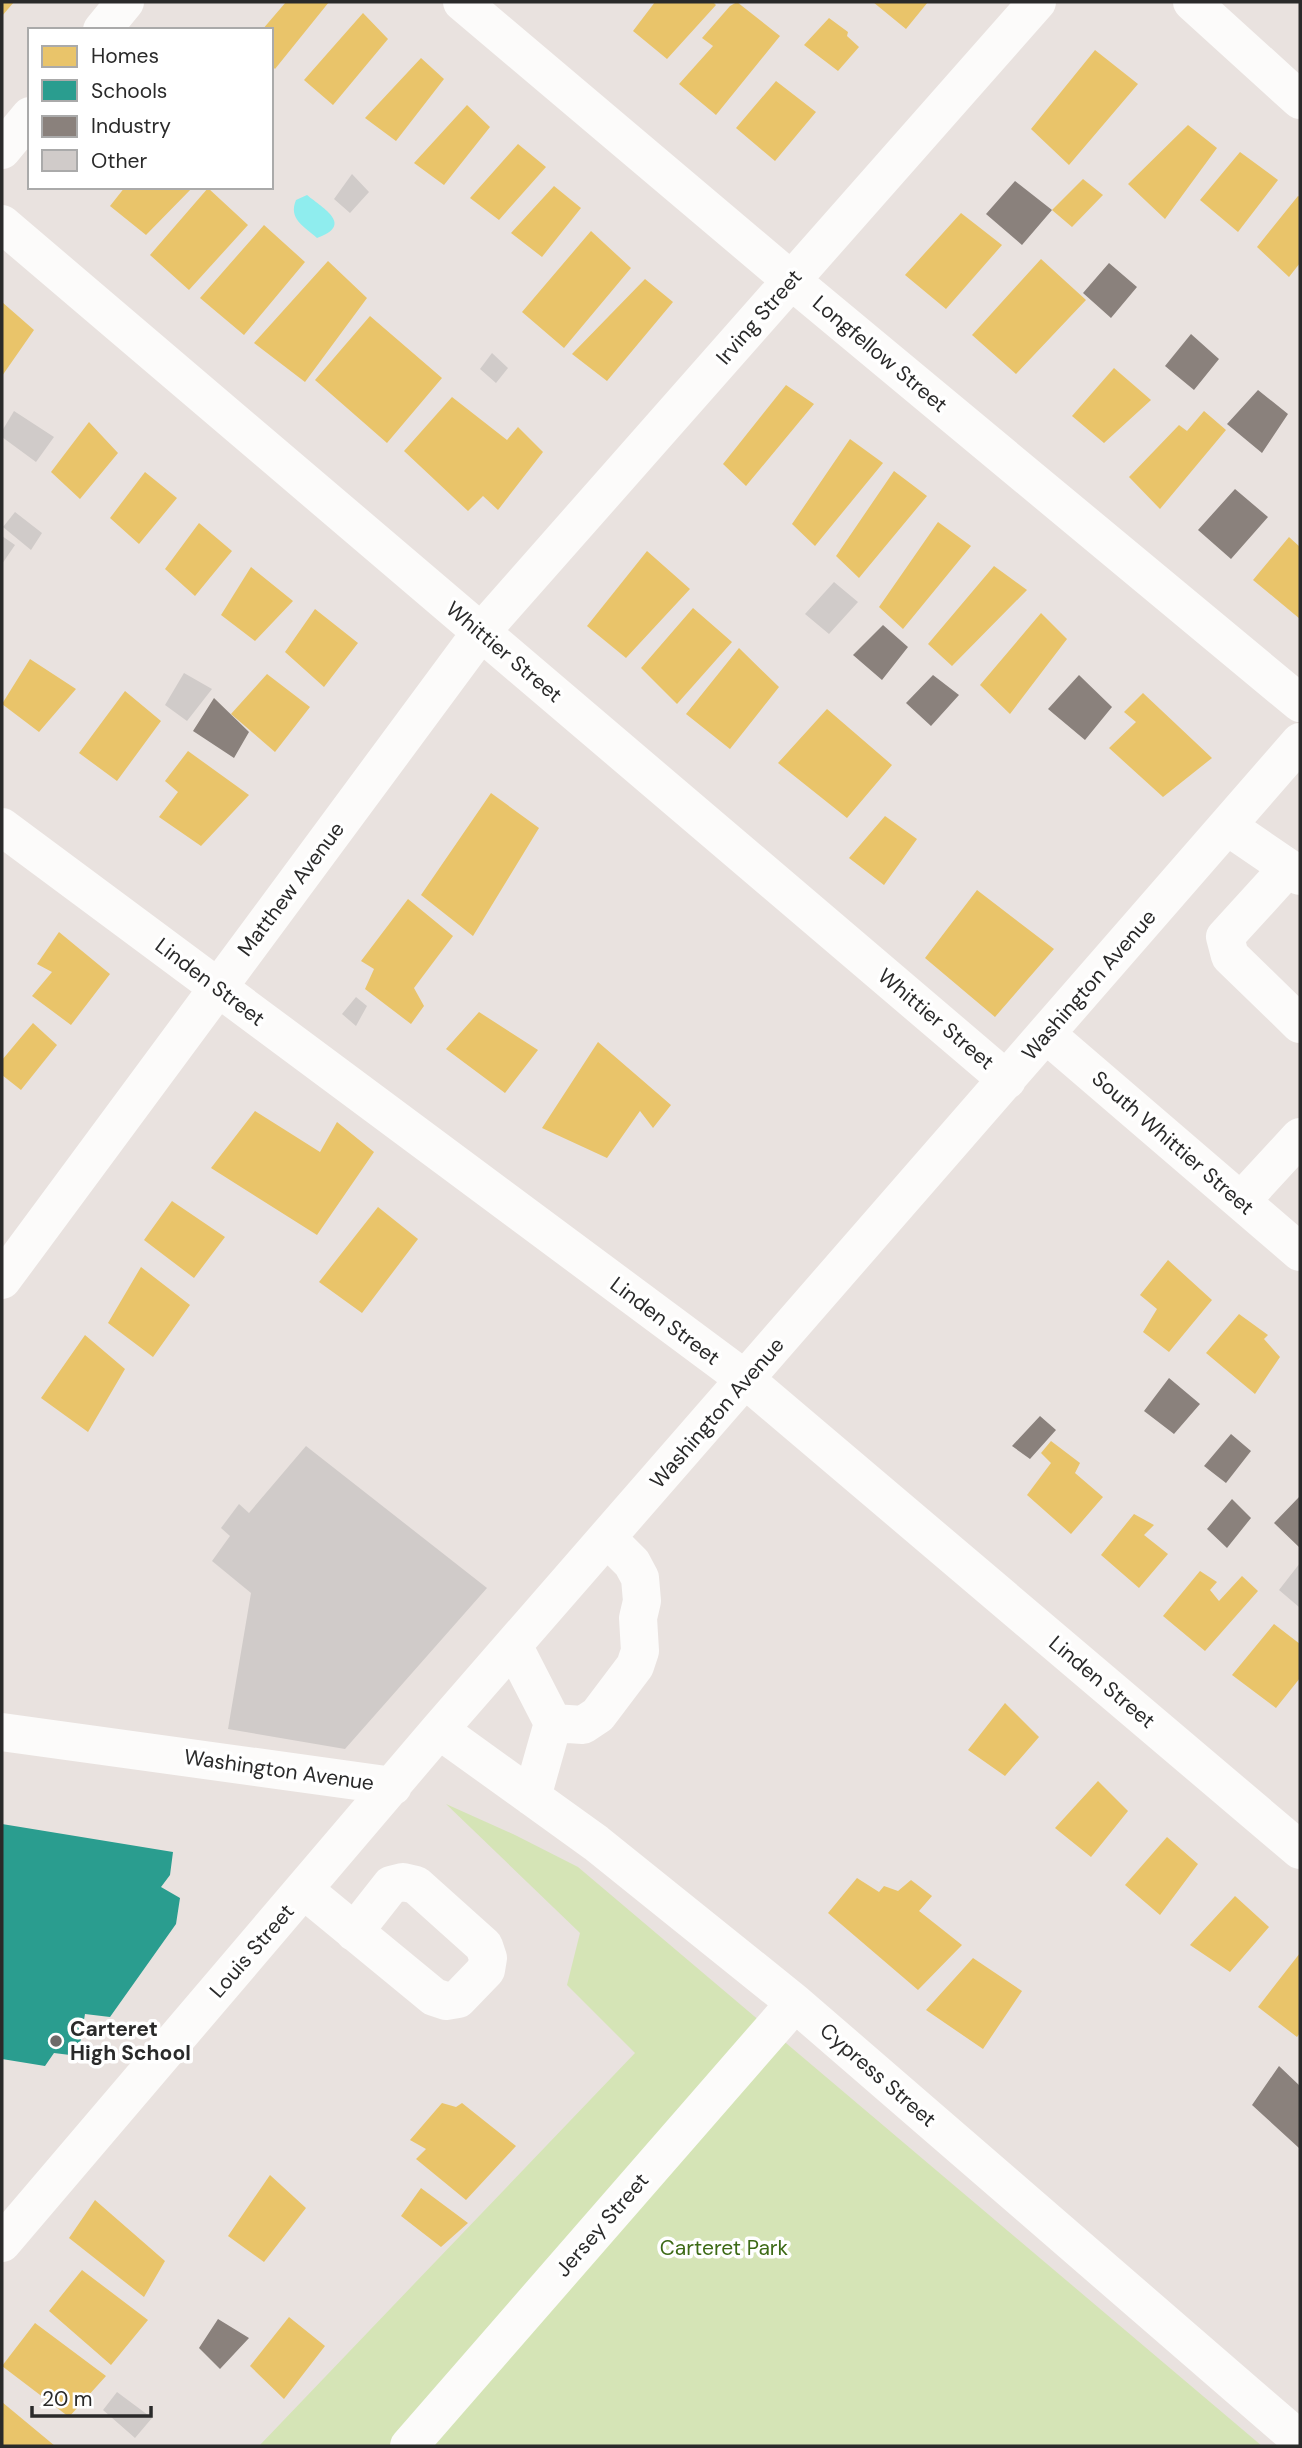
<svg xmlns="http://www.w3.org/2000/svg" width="1302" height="2448" font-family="'DM Sans',sans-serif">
	<rect width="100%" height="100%" fill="#e9e2df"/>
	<!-- green -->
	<path fill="#d5e4b6" d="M 446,1804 L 515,1835 L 578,1867 L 1262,2446 L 259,2446 L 635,2053 L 567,1985 L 580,1933 Z"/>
	<!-- water -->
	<path fill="#8fedee" d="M 307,195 C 324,209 354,225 317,238 C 304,226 288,219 296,200 Z"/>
	<!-- homes -->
	<path fill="#e9c46a" d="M 2,2 L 14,2 L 2,16 Z
		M 286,2 L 329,2 L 275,69 L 271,65 L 271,30 L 262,30 Z
		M 655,2 L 713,2 L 716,5 L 667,59 L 633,31 Z
		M 737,2 L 780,36 L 716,115 L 679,84 L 713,46 L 702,38 L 730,6 Z
		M 873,2 L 928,2 L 906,29 Z
		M 363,13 L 388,39 L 333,105 L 304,80 Z
		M 829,18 L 848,32 L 847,36 L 859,47 L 838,71 L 804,45 Z
		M 1095,50 L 1138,84 L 1069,165 L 1031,129 Z
		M 421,58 L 444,79 L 396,141 L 365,118 Z
		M 776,81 L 816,112 L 775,161 L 736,128 Z
		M 467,105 L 490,127 L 444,185 L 414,163 Z
		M 1188,125 L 1217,148 L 1165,219 L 1128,184 Z
		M 518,144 L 546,167 L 499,220 L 470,198 Z
		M 1240,152 L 1278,180 L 1238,232 L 1200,200 Z
		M 1083,179 L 1103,195 L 1072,227 L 1052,210 Z
		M 554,186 L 581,208 L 542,257 L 511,233 Z
		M 125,187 L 193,187 L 146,235 L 110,206 Z
		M 208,188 L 248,225 L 189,290 L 150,255 Z
		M 1298,196 L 1300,197 L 1300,263 L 1289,277 L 1257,247 Z
		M 961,213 L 1002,245 L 946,309 L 905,275 Z
		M 264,225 L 305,262 L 244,335 L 200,298 Z
		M 591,231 L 631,268 L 564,348 L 522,312 Z
		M 1041,259 L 1086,300 L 1016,374 L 972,335 Z
		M 328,261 L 367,298 L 305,382 L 254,343 Z
		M 645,279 L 673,302 L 607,381 L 572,354 Z
		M 2,302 L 34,330 L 2,376 Z
		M 370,316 L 442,378 L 387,443 L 315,380 Z
		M 1114,368 L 1151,400 L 1104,443 L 1072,416 Z
		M 786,385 L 814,404 L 746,486 L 723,464 Z
		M 452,397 L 507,440 L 518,427 L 543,452 L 498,510 L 483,496 L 468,511 L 404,451 Z
		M 1204,411 L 1226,430 L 1160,509 L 1129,477 L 1179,425 L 1187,431 Z
		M 89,422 L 118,453 L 80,499 L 51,472 Z
		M 850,439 L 883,463 L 815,546 L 792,524 Z
		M 894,471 L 927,496 L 859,578 L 836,556 Z
		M 145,472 L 177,498 L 139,544 L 110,518 Z
		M 938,522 L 971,546 L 903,629 L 879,607 Z
		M 199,523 L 232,551 L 195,596 L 165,569 Z
		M 1289,537 L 1300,547 L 1300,619 L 1253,580 Z
		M 647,551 L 690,589 L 626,658 L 587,626 Z
		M 994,566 L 1027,590 L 952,666 L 928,644 Z
		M 251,567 L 293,601 L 255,641 L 221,615 Z
		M 693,608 L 732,642 L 677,704 L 641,668 Z
		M 315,609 L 358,643 L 324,687 L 285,652 Z
		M 1041,613 L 1067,639 L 1010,714 L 980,685 Z
		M 739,648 L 779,687 L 730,749 L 686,714 Z
		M 30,659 L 76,689 L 39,732 L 2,704 Z
		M 267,674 L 310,707 L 275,752 L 231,714 Z
		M 125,691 L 161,721 L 117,781 L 79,753 Z
		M 1143,693 L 1212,758 L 1163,797 L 1109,748 L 1136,722 L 1124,712 Z
		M 827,709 L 892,765 L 847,818 L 778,763 Z
		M 188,751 L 249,795 L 201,846 L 159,817 L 178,792 L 165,781 Z
		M 491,793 L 539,828 L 473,936 L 421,895 Z
		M 885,816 L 917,839 L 884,885 L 849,858 Z
		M 977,890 L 1054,949 L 995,1017 L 925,958 Z
		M 408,899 L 453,936 L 414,988 L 424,1006 L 411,1024 L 365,989 L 374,969 L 361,961 Z
		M 59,932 L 110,974 L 71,1025 L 32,996 L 52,972 L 37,964 Z
		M 479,1012 L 538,1050 L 505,1093 L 446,1049 Z
		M 33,1023 L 57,1045 L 21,1090 L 2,1075 L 2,1060 Z
		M 598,1042 L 671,1105 L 653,1128 L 640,1111 L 607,1158 L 542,1128 Z
		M 255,1111 L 320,1152 L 337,1122 L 374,1152 L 317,1235 L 211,1168 Z
		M 172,1201 L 225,1237 L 194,1278 L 144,1240 Z
		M 378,1207 L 418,1239 L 362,1313 L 319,1282 Z
		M 1168,1260 L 1212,1300 L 1169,1352 L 1143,1332 L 1157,1309 L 1140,1295 Z
		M 141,1267 L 190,1305 L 153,1357 L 108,1323 Z
		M 1239,1314 L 1268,1335 L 1264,1339 L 1280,1357 L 1255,1394 L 1206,1353 Z
		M 85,1335 L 125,1369 L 88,1432 L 41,1398 Z
		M 1051,1441 L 1080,1463 L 1075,1473 L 1103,1497 L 1071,1534 L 1027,1495 L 1051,1463 L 1041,1453 Z
		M 1134,1514 L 1154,1525 L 1144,1535 L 1168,1554 L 1139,1588 L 1101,1555 Z
		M 1200,1571 L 1217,1582 L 1210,1590 L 1219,1601 L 1242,1576 L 1258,1591 L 1205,1651 L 1163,1616 Z
		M 1274,1624 L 1300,1644 L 1300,1678 L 1276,1708 L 1232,1675 Z
		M 1005,1703 L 1039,1737 L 1005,1776 L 968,1750 Z
		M 1098,1781 L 1128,1811 L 1091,1857 L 1055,1828 Z
		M 1167,1837 L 1198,1864 L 1160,1915 L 1125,1885 Z
		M 857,1878 L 879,1892 L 884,1886 L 898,1891 L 911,1880 L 932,1896 L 919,1911 L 962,1945 L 918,1990 L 828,1913 Z
		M 1235,1896 L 1269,1927 L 1230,1972 L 1190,1945 Z
		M 1300,1953 L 1300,2033 L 1297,2037 L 1258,2007 Z
		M 973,1958 L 1022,1991 L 983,2049 L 926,2010 Z
		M 442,2103 L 456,2107 L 462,2103 L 516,2146 L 466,2200 L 416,2159 L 426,2149 L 410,2140 Z
		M 270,2175 L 306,2208 L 264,2262 L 228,2236 Z
		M 421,2188 L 468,2223 L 441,2247 L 401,2216 Z
		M 95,2200 L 165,2261 L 144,2297 L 69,2238 Z
		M 82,2270 L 148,2320 L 111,2365 L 49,2311 Z
		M 289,2317 L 325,2346 L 284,2399 L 250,2366 Z
		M 35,2323 L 106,2376 L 69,2417 L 2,2366 Z
		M 2,2402 L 55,2446 L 2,2446 Z"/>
	<!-- schools -->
	<path fill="#2a9d8f" d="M 2,1824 L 173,1852 L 170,1875 L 161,1887 L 180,1898 L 176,1924 L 110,2017 L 85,2014 L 78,2056 L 54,2053 L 45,2066 L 2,2059 Z"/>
	<!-- industry -->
	<path fill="#8a817c" d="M 1015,181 L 1052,210 L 1022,245 L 986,214 Z
		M 1109,263 L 1137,287 L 1111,318 L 1083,293 Z
		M 1191,334 L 1219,359 L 1194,390 L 1165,366 Z
		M 1258,390 L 1288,414 L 1262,453 L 1227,424 Z
		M 1235,489 L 1268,517 L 1231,559 L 1198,530 Z
		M 883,625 L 908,647 L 882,680 L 853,655 Z
		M 933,675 L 959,695 L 931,726 L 906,703 Z
		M 1079,675 L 1112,707 L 1085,740 L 1048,709 Z
		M 214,698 L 249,732 L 234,758 L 193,731 Z
		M 1169,1378 L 1200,1404 L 1174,1434 L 1144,1411 Z
		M 1040,1416 L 1056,1430 L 1030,1459 L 1012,1446 Z
		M 1231,1434 L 1251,1451 L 1226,1483 L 1204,1466 Z
		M 1300,1496 L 1300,1548 L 1274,1523 Z
		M 1232,1499 L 1251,1518 L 1227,1548 L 1207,1529 Z
		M 1279,2066 L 1300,2086 L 1299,2148 L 1252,2105 Z
		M 218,2319 L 249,2338 L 220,2369 L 199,2348 Z"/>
	<!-- building -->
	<path fill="#d0cbc9" d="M 352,174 L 369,192 L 350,213 L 334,199 Z
		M 492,353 L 508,368 L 496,383 L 480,369 Z
		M 14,411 L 54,437 L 36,462 L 2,437 L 2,431 Z
		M 15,512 L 42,533 L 31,550 L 3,527 Z
		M 2,536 L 15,545 L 2,564 Z
		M 834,582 L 858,602 L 829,634 L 805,614 Z
		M 184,673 L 212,689 L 187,721 L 165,705 Z
		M 356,997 L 367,1006 L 356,1026 L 342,1014 Z
		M 306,1446 L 487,1588 L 345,1749 L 228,1729 L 251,1593 L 212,1561 L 230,1536 L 221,1528 L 239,1504 L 249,1513 Z
		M 1300,1563 L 1300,1605 L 1299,1607 L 1279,1590 Z
		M 117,2392 L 152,2418 L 135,2438 L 103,2410 Z"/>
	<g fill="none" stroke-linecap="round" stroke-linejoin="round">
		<!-- minor -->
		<path stroke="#fcfbfa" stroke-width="38" d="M 462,2 L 792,281 L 1300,703
			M 1192,2 L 1300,100
			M 102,30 L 125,2
			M 2,150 L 30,116
			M 2,224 L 1007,1080
			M 1227,826 L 1300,876
			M 2,827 L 746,1380 L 1300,1850
			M 1288,868 L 1225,937 L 1230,956 L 1300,1024
			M 1046,1034 L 1300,1252
			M 1241,1201 L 1300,1137
			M 2,1280 L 481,632 L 1037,2
			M 514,1647 L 553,1723 L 532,1797
			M 553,1723 L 583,1725 L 598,1715 L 635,1666 L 640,1651 L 638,1618 L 642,1601 L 640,1578 L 632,1563 L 608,1539
			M 439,1730 L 596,1843 L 795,2003 L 1300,2440
			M 2,1732 L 393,1786
			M 304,1890 L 434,1997 L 446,2001 L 458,1999 L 486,1970 L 488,1958 L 484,1946 L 416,1885 L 403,1882 L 391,1885 L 354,1932
			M 2,2243 L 439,1730 L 1300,742
			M 409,2446 L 795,2003"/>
	</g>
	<!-- markers -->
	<circle fill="#6d6a69" stroke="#fff" stroke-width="2.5" cx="56" cy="2041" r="7"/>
	<g text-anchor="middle" stroke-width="7" stroke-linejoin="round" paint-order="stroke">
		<!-- street labels -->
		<g font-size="21" fill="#2a2a2a" stroke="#fff">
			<text transform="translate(759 317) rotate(-49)" y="7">Irving Street</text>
			<text transform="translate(880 354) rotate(40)" y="7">Longfellow Street</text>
			<text transform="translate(504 652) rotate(40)" y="7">Whittier Street</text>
			<text transform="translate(291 889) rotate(-53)" y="7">Matthew Avenue</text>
			<text transform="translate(210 982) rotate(37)" y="7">Linden Street</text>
			<text transform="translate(1089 985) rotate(-49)" y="7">Washington Avenue</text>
			<text transform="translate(936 1019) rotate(40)" y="7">Whittier Street</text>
			<text transform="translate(1173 1143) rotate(41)" y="7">South Whittier Street</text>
			<text transform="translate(665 1321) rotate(37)" y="7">Linden Street</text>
			<text transform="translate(717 1413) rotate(-49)" y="7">Washington Avenue</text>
			<text transform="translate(1102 1682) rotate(40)" y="7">Linden Street</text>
			<text transform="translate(279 1770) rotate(8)" y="7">Washington Avenue</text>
			<text transform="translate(252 1951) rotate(-49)" y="7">Louis Street</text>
			<text transform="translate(878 2075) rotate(41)" y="7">Cypress Street</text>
			<text transform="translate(602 2225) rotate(-49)" y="7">Jersey Street</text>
		</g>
		<!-- poi labels -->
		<g font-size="21" font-weight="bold" fill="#2a2a2a" stroke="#fff" text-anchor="start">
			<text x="70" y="2036">Carteret<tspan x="70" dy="24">High School</tspan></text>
		</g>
		<!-- park labels -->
		<g font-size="21" fill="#3d6a16" stroke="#fff">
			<text x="724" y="2255">Carteret Park</text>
		</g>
	</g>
	<!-- border -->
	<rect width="1302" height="2448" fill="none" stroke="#2a2a2a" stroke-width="7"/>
	<!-- legend -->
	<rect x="28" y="28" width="245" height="161" fill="#ffffff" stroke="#aaaaaa" stroke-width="2"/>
	<rect x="42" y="46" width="35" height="21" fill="#e9c46a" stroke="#aaaaaa" stroke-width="2"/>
	<text x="91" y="63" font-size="21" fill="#2a2a2a">Homes</text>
	<rect x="42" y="80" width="35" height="21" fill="#2a9d8f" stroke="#aaaaaa" stroke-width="2"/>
	<text x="91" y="98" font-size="21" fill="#2a2a2a">Schools</text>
	<rect x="42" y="116" width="35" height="21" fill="#8a817c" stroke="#aaaaaa" stroke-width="2"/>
	<text x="91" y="133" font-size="21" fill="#2a2a2a">Industry</text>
	<rect x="42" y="150" width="35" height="21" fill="#d0cbc9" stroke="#aaaaaa" stroke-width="2"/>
	<text x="91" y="168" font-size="21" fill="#2a2a2a">Other</text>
	<!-- scale -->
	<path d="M32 2406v10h119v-10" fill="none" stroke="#2a2a2a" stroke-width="3.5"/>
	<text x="42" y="2406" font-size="21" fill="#2a2a2a" stroke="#ffffff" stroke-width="5" paint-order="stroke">20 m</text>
</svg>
